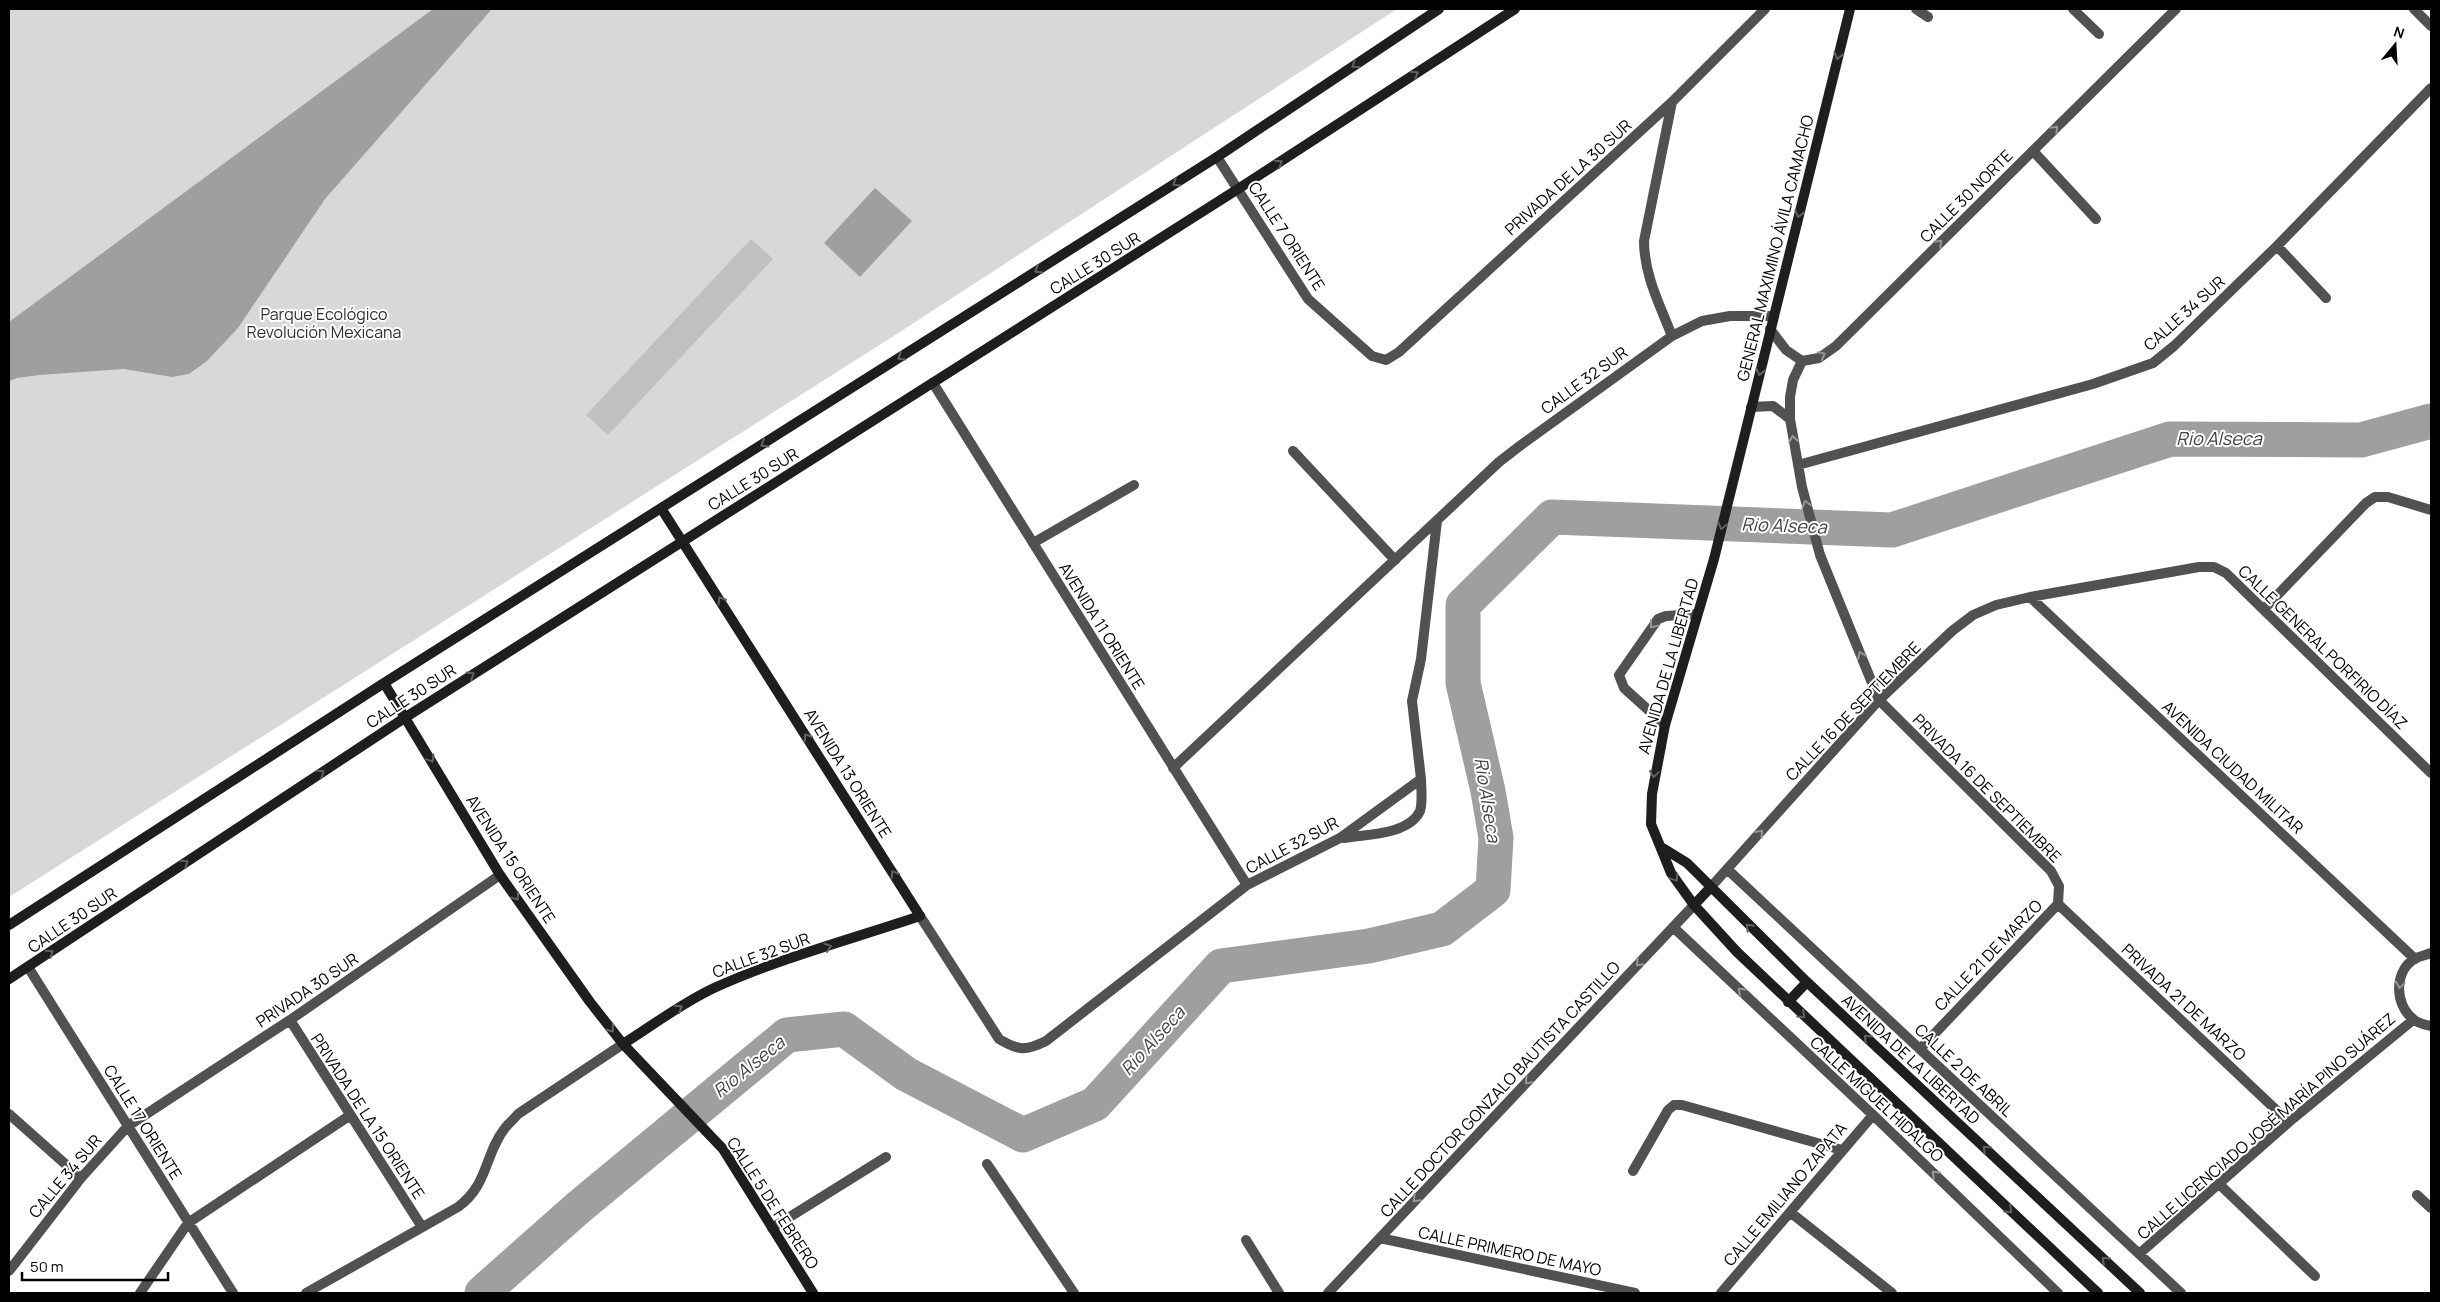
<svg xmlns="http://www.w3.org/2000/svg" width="2440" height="1302" font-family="Manrope,sans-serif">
	<rect width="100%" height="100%" fill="#fff"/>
	<!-- green -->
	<path fill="#d8d8d8" d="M 9,9 L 1397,9 L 889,339 L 9,897 Z"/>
	<!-- water -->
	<path fill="#9f9f9f" d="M 433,9 L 492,9 L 325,199 L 238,328 L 207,361 L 189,374 L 172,377 L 124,369 L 39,375 L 17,378 L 9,381 L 9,322 Z
		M 875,188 L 912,221 L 860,277 L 824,243 Z"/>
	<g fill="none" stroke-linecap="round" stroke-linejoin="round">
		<!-- river -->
		<path stroke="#9f9f9f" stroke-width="35" d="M 482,1293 L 579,1207 L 787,1035 L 844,1029 L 906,1074 L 1023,1135 L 1095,1104 L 1221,966 L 1369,946 L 1442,929 L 1493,890 L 1496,838 L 1488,791 L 1463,683 L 1463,605 L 1552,517 L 1892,530 L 2170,439 L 2361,440 L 2431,421"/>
	</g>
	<!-- building -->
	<path fill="#c0c0c0" d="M 751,239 L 773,259 L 608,435 L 586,415 Z"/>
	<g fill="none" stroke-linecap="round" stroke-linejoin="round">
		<!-- lane -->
		<path stroke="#515151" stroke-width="10" d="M 1916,9 L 1928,17
			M 2033,151 L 2096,219
			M 1293,451 L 1395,560
			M 1033,543 L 1134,485
			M 1879,700 L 2051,871 L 2059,886 L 2058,904
			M 1665,725 L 1624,688 L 1619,675 L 1658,619 L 1666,616 L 1697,614
			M 772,1228 L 886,1157
			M 1246,1240 L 1279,1293"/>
		<!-- street -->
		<path stroke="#515151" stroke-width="10" d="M 2073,9 L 2099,34
			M 2414,9 L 2431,26
			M 1217,157 L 1308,299 L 1372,356 L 1386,360 L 1399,352 L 1672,102 L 1765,9
			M 2277,246 L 2326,298
			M 1770,329 L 1786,350 L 1802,361 L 1819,358 L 1836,346 L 2176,9
			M 1672,336 C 1660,305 1644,275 1644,241 L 1672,102
			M 1802,361 L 1793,380 L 1790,397 L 1790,419 L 1802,487 L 1820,555 L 1879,700
			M 933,383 L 1247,885
			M 1751,407 L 1773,406 L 1790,419
			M 1798,465 L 2093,384 L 2153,363 L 2174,346 L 2277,246 L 2431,88
			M 2030,597 L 2415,959
			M 2264,609 L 2366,503 L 2375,497 L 2388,497 L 2431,510
			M 1173,768 L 1499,462 L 1521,445 L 1672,336 L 1702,321 L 1730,316 L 1774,316
			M 1344,838 C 1366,834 1409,835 1420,811 C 1423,802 1421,788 1421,779
			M 1727,869 L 2181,1293
			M 1710,888 L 1879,700 L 1952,631 L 1973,615 L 1996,605 L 2030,597 L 2199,567 L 2214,567 L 2226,573 L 2431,773
			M 920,916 L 999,1039 C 1019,1051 1026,1051 1046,1041 L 1247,885 L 1340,838 L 1421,779 L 1412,701 L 1421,659 L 1437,521
			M 1673,927 L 1873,1115 L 2058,1293
			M 2431,953 C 2426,955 2421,956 2416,958 C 2394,970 2394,1004 2413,1019 C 2417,1023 2426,1025 2431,1026
			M 28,967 L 233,1293
			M 290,1020 L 422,1227
			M 1920,1049 L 2058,904 L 2289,1122
			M 9,1114 L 81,1178
			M 987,1164 L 1074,1293
			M 1633,1171 L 1668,1110 L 1674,1105 L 1682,1105 L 1842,1150
			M 2219,1184 L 2315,1276
			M 2417,1195 L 2431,1208
			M 1790,1212 L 1892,1293
			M 1380,1238 L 1635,1293
			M 2139,1254 L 2289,1122 L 2413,1020
			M 9,1271 L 81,1178 L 128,1126 L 290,1020 L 500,875
			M 140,1293 L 188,1223 L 349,1116
			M 306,1293 L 458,1207 C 489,1184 484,1155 505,1128 C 509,1123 514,1119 518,1114 L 623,1044
			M 1328,1293 L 1694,905
			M 1721,1293 L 1873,1115"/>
		<!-- secondary -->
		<path stroke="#1e1e1e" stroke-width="10" d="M 1850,9 L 1714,559 L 1665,725 L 1652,794 L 1651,824 L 1671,873 L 1694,905 L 1737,952 L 2098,1293
			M 384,683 L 500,875 L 590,1002 L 623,1044 L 723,1149 L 813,1293
			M 1661,847 L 1687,863 L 1807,982 L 2140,1293
			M 1694,905 L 1710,888
			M 9,925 L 384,683 L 1217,157 L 1439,9
			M 9,979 L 406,717 L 1238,189 L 1515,9
			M 1788,1002 L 1807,982
			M 623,1044 C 653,1025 682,1003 714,988 C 780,958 852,939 920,916 L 661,508"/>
	</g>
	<!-- one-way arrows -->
	<defs><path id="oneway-chevron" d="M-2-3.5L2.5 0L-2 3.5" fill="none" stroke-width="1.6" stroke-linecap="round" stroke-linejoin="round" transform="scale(1.25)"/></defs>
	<g stroke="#626262">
		<use href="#oneway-chevron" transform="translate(1838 56) rotate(104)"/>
		<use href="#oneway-chevron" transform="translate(1355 65) rotate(146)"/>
		<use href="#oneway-chevron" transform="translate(1415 74) rotate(-33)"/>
		<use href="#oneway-chevron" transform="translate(1279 163) rotate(-33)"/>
		<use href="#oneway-chevron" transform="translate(1176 183) rotate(148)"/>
		<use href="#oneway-chevron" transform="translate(1799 214) rotate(104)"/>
		<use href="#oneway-chevron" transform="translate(1038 270) rotate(148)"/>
		<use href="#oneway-chevron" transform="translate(901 357) rotate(148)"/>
		<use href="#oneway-chevron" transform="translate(1760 372) rotate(104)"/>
		<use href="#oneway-chevron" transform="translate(764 444) rotate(148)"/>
		<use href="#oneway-chevron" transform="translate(1722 526) rotate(104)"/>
		<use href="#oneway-chevron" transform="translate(721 600) rotate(-122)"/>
		<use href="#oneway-chevron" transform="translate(471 675) rotate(-32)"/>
		<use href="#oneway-chevron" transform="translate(807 737) rotate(-122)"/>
		<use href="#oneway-chevron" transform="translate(431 759) rotate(59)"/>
		<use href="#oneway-chevron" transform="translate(321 773) rotate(-34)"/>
		<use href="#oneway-chevron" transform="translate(1654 774) rotate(98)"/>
		<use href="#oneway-chevron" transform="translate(185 863) rotate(-34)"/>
		<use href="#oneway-chevron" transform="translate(894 874) rotate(-122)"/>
		<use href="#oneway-chevron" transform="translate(1675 878) rotate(56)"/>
		<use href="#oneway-chevron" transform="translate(516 897) rotate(55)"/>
		<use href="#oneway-chevron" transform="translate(1749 927) rotate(-135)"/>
		<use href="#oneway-chevron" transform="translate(828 947) rotate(-19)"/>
		<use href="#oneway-chevron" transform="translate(50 953) rotate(-34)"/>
		<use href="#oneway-chevron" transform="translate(679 1008) rotate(-33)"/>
		<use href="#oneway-chevron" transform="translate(1802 1015) rotate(43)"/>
		<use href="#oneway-chevron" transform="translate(611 1029) rotate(51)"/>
		<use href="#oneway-chevron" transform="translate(1867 1038) rotate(-137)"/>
		<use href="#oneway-chevron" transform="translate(1986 1149) rotate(-137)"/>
		<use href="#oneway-chevron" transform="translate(2009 1210) rotate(43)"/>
		<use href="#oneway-chevron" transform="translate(2105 1260) rotate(-137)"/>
	</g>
	<g stroke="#979797">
		<use href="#oneway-chevron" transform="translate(2055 129) rotate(-45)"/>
		<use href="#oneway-chevron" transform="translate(1939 243) rotate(-45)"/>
		<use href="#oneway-chevron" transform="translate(1822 355) rotate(-28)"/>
		<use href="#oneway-chevron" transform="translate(1793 439) rotate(-100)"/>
		<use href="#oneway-chevron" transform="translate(1806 504) rotate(-105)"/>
		<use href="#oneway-chevron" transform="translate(1653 625) rotate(127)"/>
		<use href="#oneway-chevron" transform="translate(1861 655) rotate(-112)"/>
		<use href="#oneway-chevron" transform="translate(1760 833) rotate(-48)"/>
		<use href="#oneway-chevron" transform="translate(1639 963) rotate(133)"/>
		<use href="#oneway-chevron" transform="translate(2400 985) rotate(98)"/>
		<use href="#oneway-chevron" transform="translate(1741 991) rotate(-137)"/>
		<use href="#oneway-chevron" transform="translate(1528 1081) rotate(133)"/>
		<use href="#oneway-chevron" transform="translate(1935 1174) rotate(-136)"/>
		<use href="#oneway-chevron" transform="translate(1416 1199) rotate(133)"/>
	</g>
	<g text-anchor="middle" stroke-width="4" stroke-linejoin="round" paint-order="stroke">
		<!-- street labels -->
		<g font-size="16" fill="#000" stroke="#fff">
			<text transform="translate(1568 177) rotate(-42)" y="6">PRIVADA DE LA 30 SUR</text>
			<text transform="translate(1966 196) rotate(-45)" y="6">CALLE 30 NORTE</text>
			<text transform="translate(1287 236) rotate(57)" y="6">CALLE 7 ORIENTE</text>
			<text transform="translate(1775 248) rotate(-76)" y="6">GENERAL MAXIMINO ÁVILA CAMACHO</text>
			<text transform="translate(1095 263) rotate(-32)" y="6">CALLE 30 SUR</text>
			<text transform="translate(2184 313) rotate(-42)" y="6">CALLE 34 SUR</text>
			<text transform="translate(1584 380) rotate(-36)" y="6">CALLE 32 SUR</text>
			<text transform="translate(753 479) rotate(-32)" y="6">CALLE 30 SUR</text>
			<text transform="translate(1102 626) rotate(58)" y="6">AVENIDA 11 ORIENTE</text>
			<text transform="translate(2323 647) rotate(44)" y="6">CALLE GENERAL PORFIRIO DÍAZ</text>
			<text transform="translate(1668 666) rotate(-74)" y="6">AVENIDA DE LA LIBERTAD</text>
			<text transform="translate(411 696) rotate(-33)" y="6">CALLE 30 SUR</text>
			<text transform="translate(1853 711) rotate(-46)" y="6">CALLE 16 DE SEPTIEMBRE</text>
			<text transform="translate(2233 767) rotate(43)" y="6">AVENIDA CIUDAD MILITAR</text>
			<text transform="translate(848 773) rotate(58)" y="6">AVENIDA 13 ORIENTE</text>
			<text transform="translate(1987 788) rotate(45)" y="6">PRIVADA 16 DE SEPTIEMBRE</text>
			<text transform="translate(1292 845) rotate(-28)" y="6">CALLE 32 SUR</text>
			<text transform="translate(511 859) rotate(57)" y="6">AVENIDA 15 ORIENTE</text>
			<text transform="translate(72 920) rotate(-34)" y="6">CALLE 30 SUR</text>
			<text transform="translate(761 955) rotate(-20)" y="6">CALLE 32 SUR</text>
			<text transform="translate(1988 955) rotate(-46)" y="6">CALLE 21 DE MARZO</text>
			<text transform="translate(307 990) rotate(-34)" y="6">PRIVADA 30 SUR</text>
			<text transform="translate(2184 1002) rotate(43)" y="6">PRIVADA 21 DE MARZO</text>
			<text transform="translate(1911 1059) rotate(43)" y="6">AVENIDA DE LA LIBERTAD</text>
			<text transform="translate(1964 1070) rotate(43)" y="6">CALLE 2 DE ABRIL</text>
			<text transform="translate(1500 1089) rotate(-47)" y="6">CALLE DOCTOR GONZALO BAUTISTA CASTILLO</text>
			<text transform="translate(1877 1099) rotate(43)" y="6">CALLE MIGUEL HIDALGO</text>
			<text transform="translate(368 1116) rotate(57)" y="6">PRIVADA DE LA 15 ORIENTE</text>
			<text transform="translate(143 1122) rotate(58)" y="6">CALLE 17 ORIENTE</text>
			<text transform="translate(2266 1126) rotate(-41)" y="6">CALLE LICENCIADO JOSÉ MARÍA PINO SUÁREZ</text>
			<text transform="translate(65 1176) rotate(-50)" y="6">CALLE 34 SUR</text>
			<text transform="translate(1785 1194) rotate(-50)" y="6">CALLE EMILIANO ZAPATA</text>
			<text transform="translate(773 1203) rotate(57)" y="6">CALLE 5 DE FEBRERO</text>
			<text transform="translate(1510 1251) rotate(12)" y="6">CALLE PRIMERO DE MAYO</text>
		</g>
		<!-- park labels -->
		<g font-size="16" fill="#2f2f2f" stroke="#fff">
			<text x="324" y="320">Parque Ecológico<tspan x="324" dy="18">Revolución Mexicana</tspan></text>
		</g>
		<!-- water labels -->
		<g font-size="18" font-style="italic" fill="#404040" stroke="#fff">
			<text x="2219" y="445">Rio Alseca</text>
			<text transform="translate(1784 526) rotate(2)" y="6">Rio Alseca</text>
			<text transform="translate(1487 800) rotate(81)" y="6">Rio Alseca</text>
			<text transform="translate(1153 1041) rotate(-48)" y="6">Rio Alseca</text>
			<text transform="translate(749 1067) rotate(-39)" y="6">Rio Alseca</text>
		</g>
	</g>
	<!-- border -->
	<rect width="2440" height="1302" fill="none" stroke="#000000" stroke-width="20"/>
	<!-- north arrow -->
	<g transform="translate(2395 45) rotate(18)" stroke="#ffffff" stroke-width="4" paint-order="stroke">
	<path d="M0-4L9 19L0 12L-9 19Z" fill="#000000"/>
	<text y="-8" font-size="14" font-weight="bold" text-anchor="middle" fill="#000000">N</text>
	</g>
	<!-- scale -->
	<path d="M22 1272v8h146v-8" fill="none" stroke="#000000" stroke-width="2.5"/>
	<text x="30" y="1272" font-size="15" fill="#000000" stroke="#ffffff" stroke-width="4" paint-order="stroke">50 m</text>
</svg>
